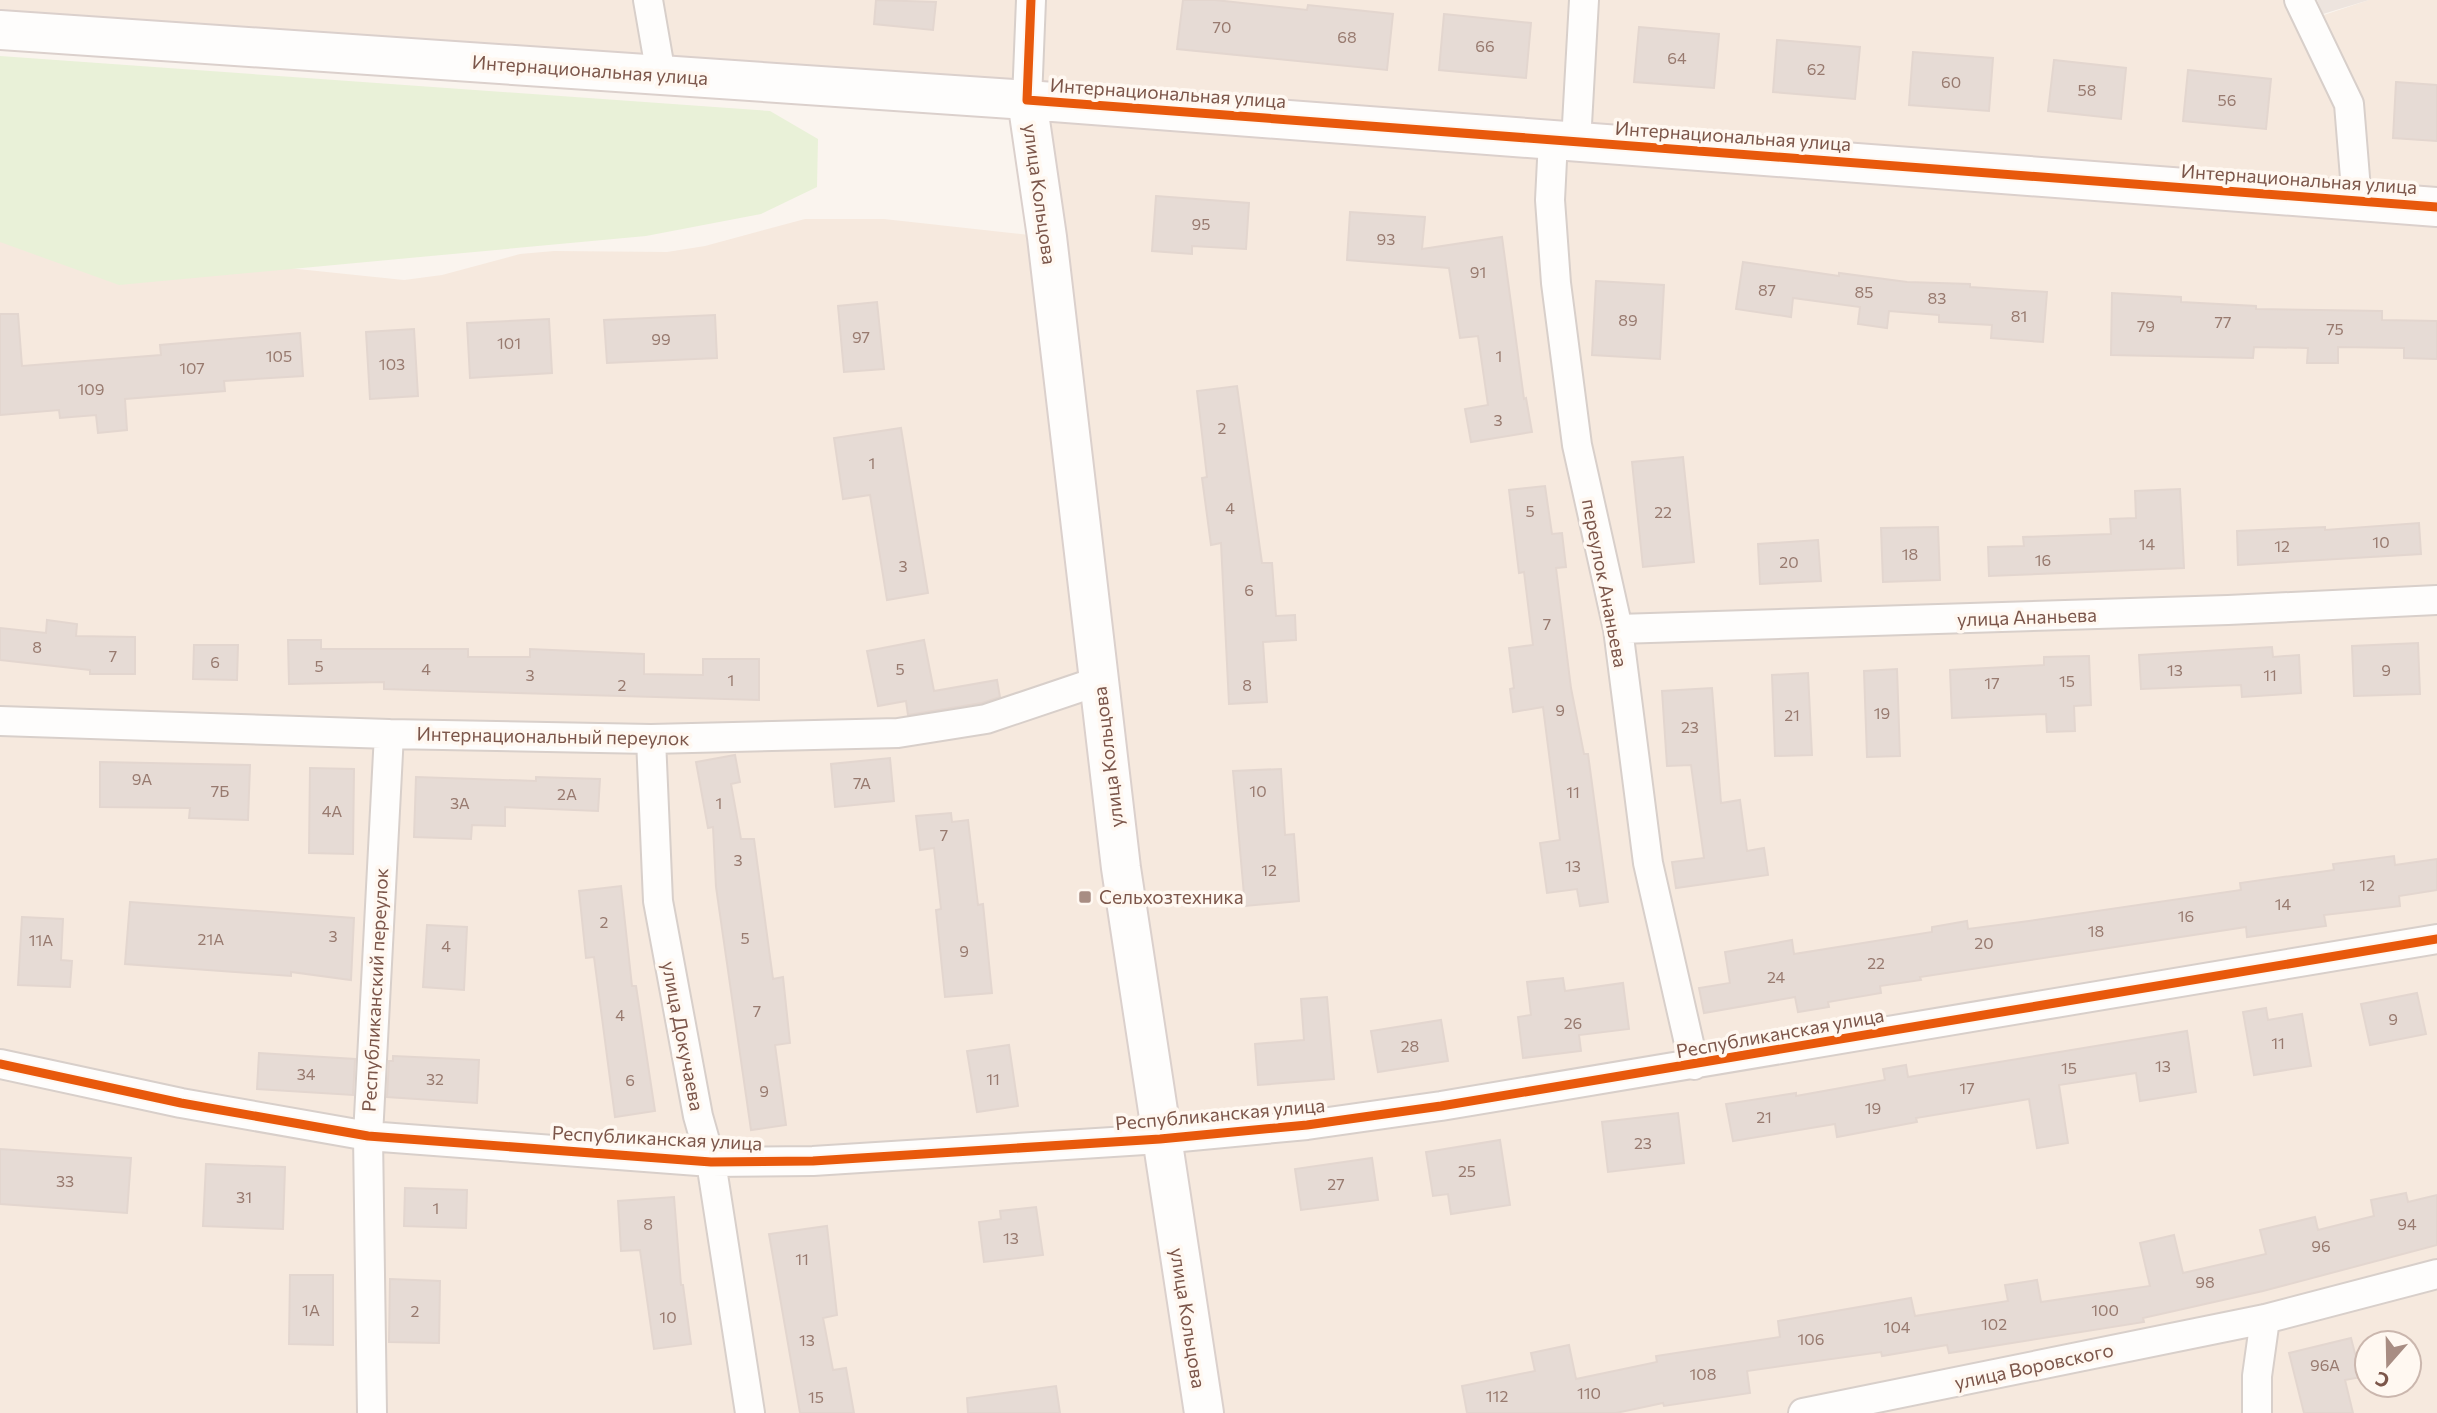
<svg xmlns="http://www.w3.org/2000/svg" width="2437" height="1413" font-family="Commissioner,sans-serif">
	<rect width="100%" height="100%" fill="#faf4ee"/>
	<!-- residential -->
	<path fill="#f6e9de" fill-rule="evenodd" d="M 0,0 L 2299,0 L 2309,20 L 2369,0 L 2437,0 L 2437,1413 L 0,1413 L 0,238 L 404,280 L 442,275 L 520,254 L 554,251 L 667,252 L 705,246 L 805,219 L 884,219 L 1047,237 L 1027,99 L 0,30 ZM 2367,1343 L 2409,1343 L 2409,1385 L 2367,1385 Z"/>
	<!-- industrial -->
	<path fill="#ede4de" d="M 2317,0 L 2369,0 L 2323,14 Z"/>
	<!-- green -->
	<path fill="#e9f1d8" d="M 0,56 L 770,111 L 818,139 L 817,187 L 761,214 L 646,236 L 119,285 L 0,242 Z"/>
	<!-- building -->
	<path fill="#e6dbd5" stroke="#e3d6cf" stroke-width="2" d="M 876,0 L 936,2 L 933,30 L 874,24 Z
		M 1183,0 L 1215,0 L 1307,10 L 1308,5 L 1393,14 L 1387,70 L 1177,49 Z
		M 1444,14 L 1531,23 L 1526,78 L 1439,70 Z
		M 1639,27 L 1719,34 L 1714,88 L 1634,82 Z
		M 1777,40 L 1860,47 L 1855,99 L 1773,92 Z
		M 1913,52 L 1993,58 L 1989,111 L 1909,105 Z
		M 2054,60 L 2126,68 L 2121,119 L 2048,111 Z
		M 2188,70 L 2271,79 L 2266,129 L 2183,121 Z
		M 2396,82 L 2437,85 L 2437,141 L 2393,138 Z
		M 1156,196 L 1249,203 L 1246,249 L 1192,246 L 1192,254 L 1152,251 Z
		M 1350,212 L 1425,217 L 1422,249 L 1502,237 L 1524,399 L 1526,398 L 1532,432 L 1471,442 L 1465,409 L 1488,405 L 1478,336 L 1460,338 L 1449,268 L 1347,260 Z
		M 1743,262 L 1839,276 L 1839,273 L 1907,282 L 1970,284 L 1970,287 L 2047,292 L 2043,342 L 1991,338 L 1992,325 L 1939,322 L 1939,315 L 1889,311 L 1887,328 L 1858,324 L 1860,307 L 1793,298 L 1791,317 L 1736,309 Z
		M 1596,281 L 1664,285 L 1660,359 L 1592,355 Z
		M 2112,293 L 2181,297 L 2181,302 L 2256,306 L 2256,309 L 2382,311 L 2382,320 L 2437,321 L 2437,359 L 2404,358 L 2404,348 L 2338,347 L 2338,363 L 2307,363 L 2308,348 L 2254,347 L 2253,358 L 2111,355 Z
		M 877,302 L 884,369 L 844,372 L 838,306 Z
		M 0,314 L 18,314 L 22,366 L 161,355 L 160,345 L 300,333 L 303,376 L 224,381 L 225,391 L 125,399 L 127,430 L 98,433 L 96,415 L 60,418 L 59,410 L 0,415 Z
		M 715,315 L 717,358 L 607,363 L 604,320 Z
		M 549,319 L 552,373 L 470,378 L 467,323 Z
		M 414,329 L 418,396 L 370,399 L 366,332 Z
		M 1237,386 L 1262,563 L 1272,563 L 1276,616 L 1295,615 L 1296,640 L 1263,642 L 1267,702 L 1229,704 L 1221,543 L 1211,545 L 1202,478 L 1207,477 L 1197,391 Z
		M 901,428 L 928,593 L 887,600 L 870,495 L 843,499 L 834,438 Z
		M 1683,457 L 1694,562 L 1643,567 L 1632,462 Z
		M 1545,486 L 1552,534 L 1562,533 L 1566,567 L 1556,568 L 1571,688 L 1584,754 L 1588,754 L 1608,902 L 1580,906 L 1577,889 L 1547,893 L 1540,843 L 1560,840 L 1543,707 L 1513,712 L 1510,689 L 1514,688 L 1509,648 L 1533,645 L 1524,572 L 1519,573 L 1509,490 Z
		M 2180,489 L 2184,568 L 1989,576 L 1988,547 L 2024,546 L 2023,537 L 2111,534 L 2110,519 L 2136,518 L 2135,491 Z
		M 2419,523 L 2421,554 L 2238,565 L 2237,531 L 2325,527 L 2325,530 Z
		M 1938,527 L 1940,580 L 1883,582 L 1881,528 Z
		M 1818,540 L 1821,581 L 1760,584 L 1758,544 Z
		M 47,620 L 77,624 L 76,636 L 135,637 L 135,674 L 90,674 L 90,670 L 0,660 L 0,628 L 46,633 Z
		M 288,640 L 321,640 L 321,649 L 468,649 L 468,657 L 530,657 L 530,649 L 644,654 L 644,674 L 703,675 L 703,659 L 759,659 L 759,700 L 384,689 L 384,682 L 289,684 Z
		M 924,640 L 934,691 L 997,680 L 1000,697 L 982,703 L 908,715 L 906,701 L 878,706 L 867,651 Z
		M 2418,643 L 2420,694 L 2354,696 L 2352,646 Z
		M 194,645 L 238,645 L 237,680 L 193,679 Z
		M 2272,647 L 2273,657 L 2299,655 L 2301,693 L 2242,697 L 2241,685 L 2141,689 L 2139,655 Z
		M 2089,656 L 2091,705 L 2074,706 L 2075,731 L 2047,732 L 2046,714 L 1952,718 L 1950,670 L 2044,665 L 2044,657 Z
		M 1897,669 L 1900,756 L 1867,757 L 1864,671 Z
		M 1808,673 L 1812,755 L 1775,756 L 1772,675 Z
		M 1712,688 L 1721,803 L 1740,800 L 1747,851 L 1764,848 L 1768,875 L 1676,888 L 1672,862 L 1704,858 L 1691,765 L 1667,766 L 1662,691 Z
		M 735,755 L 740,782 L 731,784 L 741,839 L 754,839 L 773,979 L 783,977 L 790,1043 L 775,1045 L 786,1125 L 751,1130 L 716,887 L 713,827 L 708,828 L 696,762 Z
		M 890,758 L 894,801 L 835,807 L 831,764 Z
		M 100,762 L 250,765 L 248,820 L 189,818 L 190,808 L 100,807 Z
		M 310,768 L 354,769 L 353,854 L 309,853 Z
		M 1281,769 L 1285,835 L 1294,834 L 1299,901 L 1245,906 L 1233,771 Z
		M 416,777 L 536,781 L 536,777 L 600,779 L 598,811 L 505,807 L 505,826 L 472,825 L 471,839 L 414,837 Z
		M 951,813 L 952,822 L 968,820 L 978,905 L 983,904 L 992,993 L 945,997 L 936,910 L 941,909 L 934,848 L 920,850 L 916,816 Z
		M 2394,856 L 2395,865 L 2437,859 L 2437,890 L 2399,896 L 2400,906 L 2324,915 L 2326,926 L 2247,937 L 2246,927 L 1920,977 L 1921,980 L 1880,986 L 1881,993 L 1828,1002 L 1829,1007 L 1798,1012 L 1795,997 L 1704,1013 L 1699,988 L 1730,983 L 1725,952 L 1792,940 L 1794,954 L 1932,932 L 1932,927 L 1967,921 L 1968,929 L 2029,921 L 2241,890 L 2240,883 L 2334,870 L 2333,864 Z
		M 621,886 L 632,986 L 636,986 L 655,1111 L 615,1117 L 594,957 L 586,958 L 579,891 Z
		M 130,902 L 354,918 L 351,980 L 291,972 L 291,976 L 125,964 Z
		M 22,917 L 63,919 L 61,960 L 72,961 L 70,987 L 18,985 Z
		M 427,925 L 467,927 L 464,990 L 423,987 Z
		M 1563,978 L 1565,991 L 1623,983 L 1629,1029 L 1579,1035 L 1581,1051 L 1523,1058 L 1518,1017 L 1531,1015 L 1527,982 Z
		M 2417,993 L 2426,1034 L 2370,1045 L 2361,1004 Z
		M 1327,997 L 1334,1079 L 1258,1085 L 1255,1044 L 1304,1040 L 1301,999 Z
		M 2266,1008 L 2268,1020 L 2302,1014 L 2311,1066 L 2254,1075 L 2243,1012 Z
		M 1441,1020 L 1448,1061 L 1378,1072 L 1371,1031 Z
		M 2187,1031 L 2196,1092 L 2140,1101 L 2136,1073 L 2059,1085 L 2068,1143 L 2037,1148 L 2029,1099 L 1916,1118 L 1917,1122 L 1837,1137 L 1835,1124 L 1733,1141 L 1726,1104 L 1796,1093 L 1796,1096 L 1885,1080 L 1883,1069 L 1906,1065 L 1908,1077 Z
		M 1009,1045 L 1018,1106 L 977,1112 L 967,1051 Z
		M 259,1053 L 355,1059 L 353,1095 L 257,1089 Z
		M 393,1056 L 479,1060 L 477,1103 L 387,1097 L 389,1061 L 393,1061 Z
		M 1678,1113 L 1684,1163 L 1608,1172 L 1602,1122 Z
		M 1500,1140 L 1510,1205 L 1451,1214 L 1448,1194 L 1433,1196 L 1426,1152 Z
		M 0,1149 L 131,1158 L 127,1213 L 0,1204 Z
		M 1372,1158 L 1378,1200 L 1301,1210 L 1295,1169 Z
		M 206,1164 L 285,1167 L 283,1229 L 203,1226 Z
		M 405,1188 L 467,1190 L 466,1228 L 404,1226 Z
		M 2406,1193 L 2408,1202 L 2437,1195 L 2437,1245 L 2263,1291 L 2143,1318 L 2144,1322 L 1949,1353 L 1947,1345 L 1882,1356 L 1881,1352 L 1747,1371 L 1750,1393 L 1664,1406 L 1663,1403 L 1616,1413 L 1467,1413 L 1462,1386 L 1535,1371 L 1531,1353 L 1569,1345 L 1576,1379 L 1657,1362 L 1656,1356 L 1780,1337 L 1778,1321 L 1911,1298 L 1915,1316 L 2008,1301 L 2005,1285 L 2037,1280 L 2041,1302 L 2150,1286 L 2140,1243 L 2174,1235 L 2183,1273 L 2266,1254 L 2260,1230 L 2315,1217 L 2318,1230 L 2374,1216 L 2371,1200 Z
		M 674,1197 L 681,1285 L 683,1285 L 691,1344 L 654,1349 L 640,1250 L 621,1251 L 618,1201 Z
		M 1036,1207 L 1043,1255 L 984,1262 L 979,1222 L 1001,1219 L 1000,1211 Z
		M 827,1226 L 837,1315 L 823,1318 L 833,1370 L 846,1368 L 854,1413 L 800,1413 L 769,1234 Z
		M 290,1275 L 333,1275 L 333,1345 L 289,1344 Z
		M 390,1279 L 440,1281 L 439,1343 L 389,1342 Z
		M 2351,1338 L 2361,1377 L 2345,1380 L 2353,1413 L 2304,1413 L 2289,1353 Z
		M 1056,1386 L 1060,1413 L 968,1413 L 967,1398 Z"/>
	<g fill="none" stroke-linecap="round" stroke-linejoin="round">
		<!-- street casing -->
		<g stroke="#d8cfca" stroke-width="32">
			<path id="street" d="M 648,0 L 661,75
				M 2299,0 L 2349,104 L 2357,202
				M 1027,100 L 1031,0
				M 1553,140 L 1550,200 L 1556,283 L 1577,445 L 1618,629 L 1648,863 L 1694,1065
				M 1576,142 L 1584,0
				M 1618,629 L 2228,610 L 2437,600
				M 0,721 L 389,734 L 651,739 L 898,733 L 986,719 L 1099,681
				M 651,739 L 658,901 L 698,1116 L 711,1162 L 750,1413
				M 0,1064 L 181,1103 L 368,1136 L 711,1162 L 813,1161 L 1160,1139 L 1307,1125 L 1441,1106 L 2437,939
				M 372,1413 L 368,1136 L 389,734
				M 1803,1413 L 2265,1319 L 2437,1274
				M 2257,1413 L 2257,1376 L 2265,1319"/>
		</g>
		<!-- secondary casing -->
		<g stroke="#dbd0cc" stroke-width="42">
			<path id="secondary" d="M 0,30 L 1027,100 L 2437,207
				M 1027,100 L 1047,237 L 1121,868 L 1204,1413"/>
		</g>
		<!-- street -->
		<use href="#street" stroke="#fefdfc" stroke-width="28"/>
		<!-- secondary -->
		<use href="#secondary" stroke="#fefdfc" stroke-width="38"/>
		<!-- cycleway casing -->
		<g stroke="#fff8f1" stroke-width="13">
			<path id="cycleway" d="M 1031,0 L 1027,100 L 2437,207
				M 0,1064 L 181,1103 L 368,1136 L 711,1162 L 813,1161 L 1160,1139 L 1307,1125 L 1441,1106 L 2437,939"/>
		</g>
		<!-- cycleway -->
		<use href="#cycleway" stroke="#e8590c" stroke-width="9"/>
	</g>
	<!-- markers -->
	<rect fill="#a88d83" stroke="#fff8f1" stroke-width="2.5" x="1078" y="890" width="14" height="14" rx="3.5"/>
	<g text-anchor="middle" stroke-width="7" stroke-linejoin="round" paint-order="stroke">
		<!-- number labels -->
		<g font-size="16" fill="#987a6f">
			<text x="1222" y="33">70</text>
			<text x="1347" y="43">68</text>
			<text x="1485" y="52">66</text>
			<text x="1677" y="64">64</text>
			<text x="1816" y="75">62</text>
			<text x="1951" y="88">60</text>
			<text x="2087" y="96">58</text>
			<text x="2227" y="106">56</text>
			<text x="1201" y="230">95</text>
			<text x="1386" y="245">93</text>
			<text x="1478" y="278">91</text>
			<text x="1767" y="296">87</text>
			<text x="1864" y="298">85</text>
			<text x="1937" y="304">83</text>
			<text x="2019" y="322">81</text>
			<text x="1628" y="326">89</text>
			<text x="2223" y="328">77</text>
			<text x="2146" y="332">79</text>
			<text x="2335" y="335">75</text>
			<text x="861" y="343">97</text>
			<text x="661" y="345">99</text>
			<text x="509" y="349">101</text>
			<text x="279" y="362">105</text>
			<text x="1499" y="362">1</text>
			<text x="392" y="370">103</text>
			<text x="192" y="374">107</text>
			<text x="91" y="395">109</text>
			<text x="1498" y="426">3</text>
			<text x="1222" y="434">2</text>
			<text x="872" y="469">1</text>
			<text x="1230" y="514">4</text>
			<text x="1530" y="517">5</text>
			<text x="1663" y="518">22</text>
			<text x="2381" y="548">10</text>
			<text x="2147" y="550">14</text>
			<text x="2282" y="552">12</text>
			<text x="1910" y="560">18</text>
			<text x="2043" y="566">16</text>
			<text x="1789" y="568">20</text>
			<text x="903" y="572">3</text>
			<text x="1249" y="596">6</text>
			<text x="1547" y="630">7</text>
			<text x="37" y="653">8</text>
			<text x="113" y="662">7</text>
			<text x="215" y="668">6</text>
			<text x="319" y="672">5</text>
			<text x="426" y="675">4</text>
			<text x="900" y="675">5</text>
			<text x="2175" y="676">13</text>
			<text x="2386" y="676">9</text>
			<text x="530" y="681">3</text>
			<text x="2270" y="681">11</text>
			<text x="731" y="686">1</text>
			<text x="2067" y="687">15</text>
			<text x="1992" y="689">17</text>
			<text x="622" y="691">2</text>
			<text x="1247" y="691">8</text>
			<text x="1560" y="716">9</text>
			<text x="1882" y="719">19</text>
			<text x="1792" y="721">21</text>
			<text x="1690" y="733">23</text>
			<text x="142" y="785">9А</text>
			<text x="862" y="789">7А</text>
			<text x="220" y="797">7Б</text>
			<text x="1258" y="797">10</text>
			<text x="1573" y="798">11</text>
			<text x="567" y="800">2А</text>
			<text x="460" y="809">3А</text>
			<text x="719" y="809">1</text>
			<text x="332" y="817">4А</text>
			<text x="944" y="841">7</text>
			<text x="738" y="866">3</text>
			<text x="1573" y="872">13</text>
			<text x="1269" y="876">12</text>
			<text x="2367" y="891">12</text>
			<text x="2283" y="910">14</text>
			<text x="2186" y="922">16</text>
			<text x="604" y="928">2</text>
			<text x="2096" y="937">18</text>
			<text x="333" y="942">3</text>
			<text x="745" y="944">5</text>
			<text x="211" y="945">21А</text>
			<text x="41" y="946">11А</text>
			<text x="1984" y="949">20</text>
			<text x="446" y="952">4</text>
			<text x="964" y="957">9</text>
			<text x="1876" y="969">22</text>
			<text x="1776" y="983">24</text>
			<text x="757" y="1017">7</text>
			<text x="620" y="1021">4</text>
			<text x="2393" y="1025">9</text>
			<text x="1573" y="1029">26</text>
			<text x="2278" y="1049">11</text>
			<text x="1410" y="1052">28</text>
			<text x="2163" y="1072">13</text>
			<text x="2069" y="1074">15</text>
			<text x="306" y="1080">34</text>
			<text x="435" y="1085">32</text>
			<text x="993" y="1085">11</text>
			<text x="630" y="1086">6</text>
			<text x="1967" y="1094">17</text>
			<text x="764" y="1097">9</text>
			<text x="1873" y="1114">19</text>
			<text x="1764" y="1123">21</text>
			<text x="1643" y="1149">23</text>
			<text x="1467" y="1177">25</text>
			<text x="65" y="1187">33</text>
			<text x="1336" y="1190">27</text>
			<text x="244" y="1203">31</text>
			<text x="436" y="1214">1</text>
			<text x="648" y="1230">8</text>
			<text x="2407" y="1230">94</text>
			<text x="1011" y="1244">13</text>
			<text x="2321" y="1252">96</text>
			<text x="802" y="1265">11</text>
			<text x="2205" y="1288">98</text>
			<text x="311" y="1316">1А</text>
			<text x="2105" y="1316">100</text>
			<text x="415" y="1317">2</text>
			<text x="668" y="1323">10</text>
			<text x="1994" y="1330">102</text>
			<text x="1897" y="1333">104</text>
			<text x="1811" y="1345">106</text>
			<text x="807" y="1346">13</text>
			<text x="2325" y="1371">96А</text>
			<text x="1703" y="1380">108</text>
			<text x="1589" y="1399">110</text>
			<text x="1497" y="1402">112</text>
			<text x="816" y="1403">15</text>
		</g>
		<!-- street labels -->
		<g font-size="19" fill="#7c564a" stroke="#fff8f1">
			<text transform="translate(590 70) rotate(4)" y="7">Интернациональная улица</text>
			<text transform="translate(1168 93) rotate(4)" y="7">Интернациональная улица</text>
			<text transform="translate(1733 136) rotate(4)" y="7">Интернациональная улица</text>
			<text transform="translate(2299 179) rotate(4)" y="7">Интернациональная улица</text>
			<text transform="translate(1040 194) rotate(82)" y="7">улица Кольцова</text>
			<text transform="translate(1605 583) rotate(79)" y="7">переулок Ананьева</text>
			<text transform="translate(2027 617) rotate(-2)" y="7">улица Ананьева</text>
			<text transform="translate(553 736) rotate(1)" y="7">Интернациональный переулок</text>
			<text transform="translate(1108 757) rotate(-97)" y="7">улица Кольцова</text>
			<text transform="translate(375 990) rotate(-87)" y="7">Республиканский переулок</text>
			<text transform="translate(1780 1033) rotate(-10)" y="7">Республиканская улица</text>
			<text transform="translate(683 1036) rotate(79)" y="7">улица Докучаева</text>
			<text transform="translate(1220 1114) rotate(-5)" y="7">Республиканская улица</text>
			<text transform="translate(657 1138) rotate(3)" y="7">Республиканская улица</text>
			<text transform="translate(1188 1318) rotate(81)" y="7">улица Кольцова</text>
			<text transform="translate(2034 1366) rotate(-12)" y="7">улица Воровского</text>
		</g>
		<!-- poi labels -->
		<g font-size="19" fill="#7c564a" stroke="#fff8f1" text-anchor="start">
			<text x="1099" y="904">Сельхозтехника</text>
		</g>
	</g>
	<!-- north arrow -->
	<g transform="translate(2388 1364) rotate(200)"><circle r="33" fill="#fff8f1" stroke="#cbb7ae" stroke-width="2"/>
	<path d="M0-5L12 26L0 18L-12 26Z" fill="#a88d83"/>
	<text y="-10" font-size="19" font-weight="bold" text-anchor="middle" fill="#7c564a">С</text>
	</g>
</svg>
